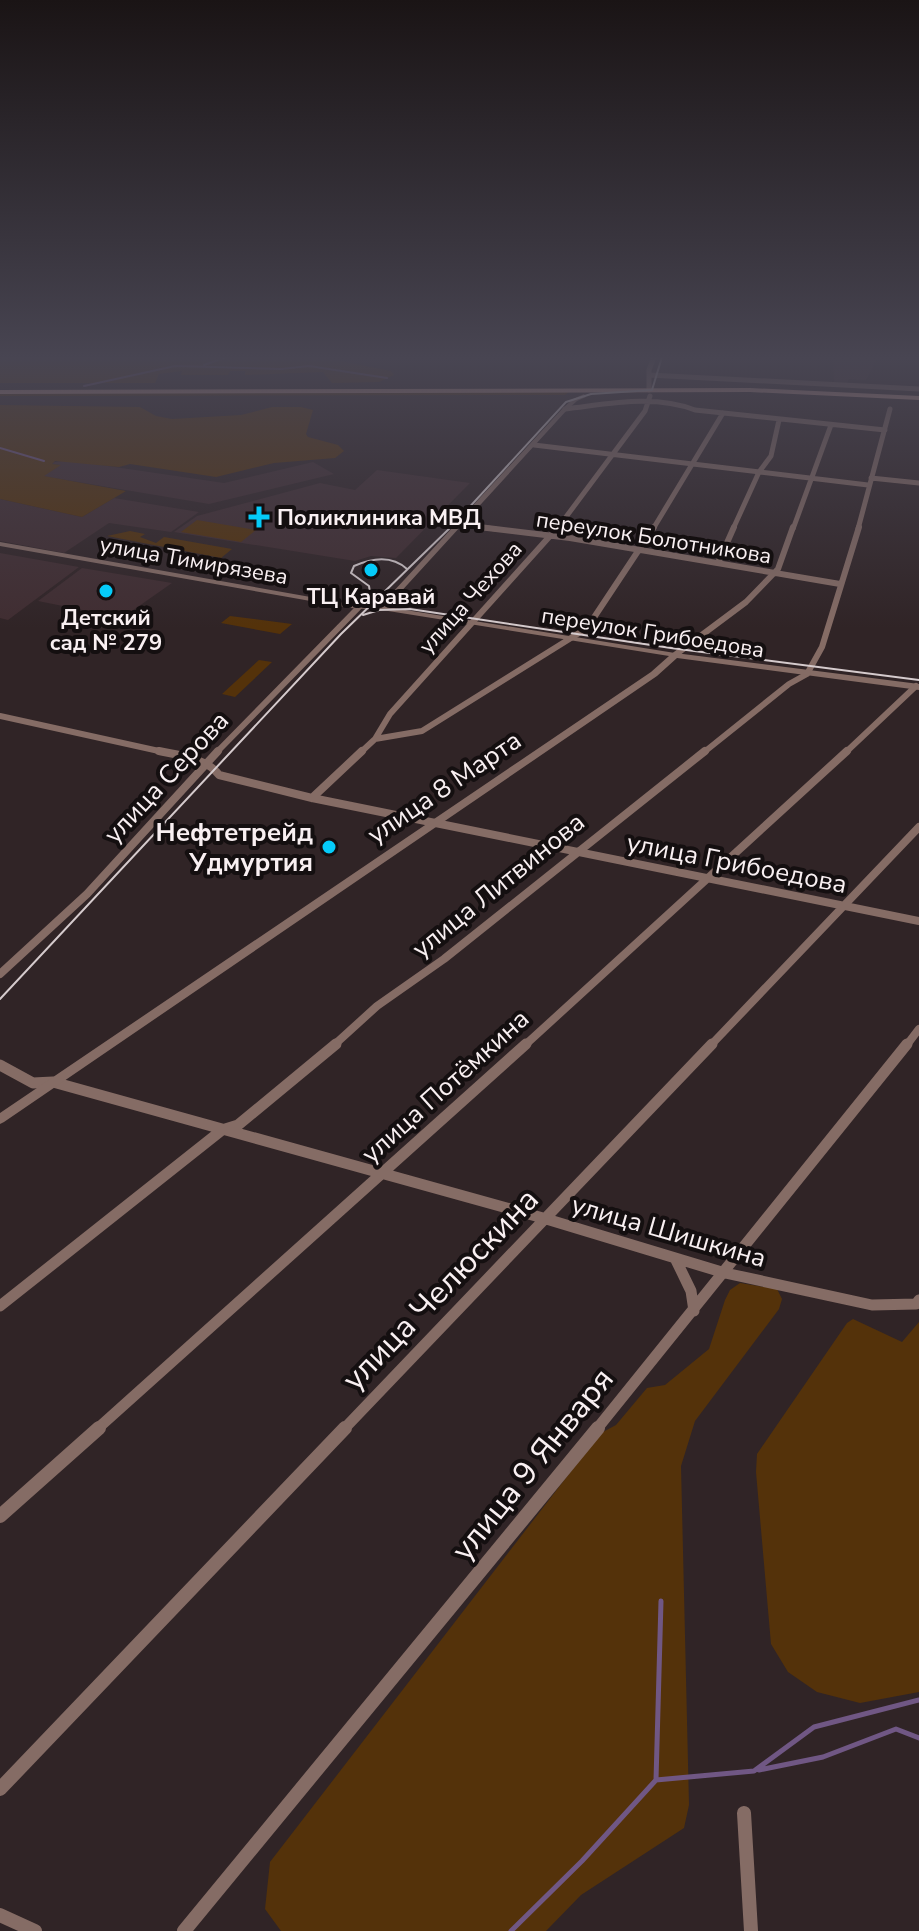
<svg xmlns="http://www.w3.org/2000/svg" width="919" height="1931" font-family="'Nunito Sans',sans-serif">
	<rect width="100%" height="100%" fill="#302426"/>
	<!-- built -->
	<path fill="#402d31" d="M 833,357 L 878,357 L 866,380 L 849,379 L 847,383 L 834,382 Z
		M 67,460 L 224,483 L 313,462 L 334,474 L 209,504 L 42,476 L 59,465 L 50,463 Z
		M 377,470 L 470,483 L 396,558 L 371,556 L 355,561 L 174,532 L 197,516 L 320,483 L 355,490 Z
		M 114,498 L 199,512 L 171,532 L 109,523 L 64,553 L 0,541 L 0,499 L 82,517 Z
		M 0,553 L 79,567 L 8,620 L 0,618 Z
		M 82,568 L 172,583 L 122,618 L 38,601 Z"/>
	<!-- green -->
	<path fill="#54320a" d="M 0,357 L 320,357 L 391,371 L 394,375 L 379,382 L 332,383 L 323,372 L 245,375 L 245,371 L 230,371 L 228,375 L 181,375 L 182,371 L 159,374 L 155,383 L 0,383 Z
		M 569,392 L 565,395 L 0,396 L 0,393 Z
		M 0,405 L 140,407 L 156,416 L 172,419 L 241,415 L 272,407 L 301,407 L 313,410 L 306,434 L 308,437 L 338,445 L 344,451 L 335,458 L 274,463 L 216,477 L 130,464 L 119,467 L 55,461 L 52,464 L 61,465 L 44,476 L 126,491 L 82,517 L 0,499 Z
		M 197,520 L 256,530 L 241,542 L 181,532 Z
		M 130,531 L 145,534 L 140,537 L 156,543 L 164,537 L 232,549 L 221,558 L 107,536 Z
		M 230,616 L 292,624 L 280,634 L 221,623 Z
		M 259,660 L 272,662 L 235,697 L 222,694 Z
		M 740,1283 L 777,1289 L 782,1299 L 779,1309 L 695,1421 L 681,1466 L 689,1805 L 684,1828 L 581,1895 L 546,1931 L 281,1931 L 265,1909 L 270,1862 L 589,1448 L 603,1432 L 616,1425 L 647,1388 L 665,1385 L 709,1349 L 725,1300 L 730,1290 Z
		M 853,1319 L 902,1342 L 919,1322 L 919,1692 L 860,1703 L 817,1692 L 788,1672 L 771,1644 L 756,1472 L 757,1454 L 847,1323 Z"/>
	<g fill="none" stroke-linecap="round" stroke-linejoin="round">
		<!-- stream-far1 -->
		<path stroke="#705784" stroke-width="2" d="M 204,365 L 227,357
			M 84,386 L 175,366 L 281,369 L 309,366 L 387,378
			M 0,448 L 44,461"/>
		<!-- stream -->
		<path stroke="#705784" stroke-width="5" d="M 759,1770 L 823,1757 L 896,1729 L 919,1738
			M 656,1780 L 661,1601
			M 511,1931 L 582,1861 L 656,1780 L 754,1771 L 814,1727 L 919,1700"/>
		<!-- minor-far4 -->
		<path stroke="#856c65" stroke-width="5" d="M 649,375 L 919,389
			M 649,390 L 649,370 L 654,357
			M 565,409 C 609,404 653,394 695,410 L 885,430
			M 534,445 L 868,485
			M 871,478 L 919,483
			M 461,525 L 496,529
			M 557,529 L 645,411 L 650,396
			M 653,529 L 723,413
			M 733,529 L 759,472 L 771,456 L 779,420
			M 793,529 L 831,425
			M 858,529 L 890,409"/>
		<!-- minor-far3 -->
		<path stroke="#856c65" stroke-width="6" d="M 479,527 L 570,538 L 840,584
			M 718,563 L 734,527
			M 675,655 L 746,602 L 778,569 L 793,527
			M 0,716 L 168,753
			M 375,739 L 422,731 L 587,628 L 654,527
			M 216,753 L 360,606
			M 360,753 L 375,739 L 390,714 L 558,527
			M 703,753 L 789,684 L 807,674 L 822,647 L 859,527
			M 845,753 L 916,686"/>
		<!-- minor-far2 -->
		<path stroke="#856c65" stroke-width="8" d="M 159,751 C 178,755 207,758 219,775 L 312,798 L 919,921
			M 312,798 L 362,751
			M 0,974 L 87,894 L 218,751
			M 333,1046 L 377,1006 L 444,959 L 705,751
			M 524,1046 L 847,751
			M 710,1046 L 919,827
			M 906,1046 L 919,1029"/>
		<!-- minor-far1 -->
		<path stroke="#856c65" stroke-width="11" d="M 0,1065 L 33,1083 L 53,1082 L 543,1218 L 725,1273 L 872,1305 L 916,1304 L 919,1300
			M 675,1258 L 691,1291 L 694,1311
			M 0,1306 L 222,1130 L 238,1125 L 336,1044
			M 96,1430 L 526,1044
			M 343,1430 L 712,1044
			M 596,1430 L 907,1044"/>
		<!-- minor -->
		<path stroke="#856c65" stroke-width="14" d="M 0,1516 L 99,1428
			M 0,1789 L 345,1428
			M 744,1813 L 751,1931
			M 0,1915 L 35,1931
			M 184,1931 L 598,1428"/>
		<!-- tertiary -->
		<path fill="#856c65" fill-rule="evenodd" d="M 584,394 L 586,397 L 577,401 L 567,410 L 387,607 L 675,653 L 919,684 L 919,690 L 677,658 L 657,676 L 4,1122 L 0,1124 L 0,1113 L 651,672 L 669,656 L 382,610 L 350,608 L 0,546 L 0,542 L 350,604 L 380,606 L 563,408 L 573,399 Z"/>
		<!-- primary -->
		<path fill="#e4b0a2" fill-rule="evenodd" d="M 750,388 L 919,396 L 919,400 L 750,392 L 0,394 L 0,390 Z"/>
		<!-- tram -->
		<path stroke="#d5cbcd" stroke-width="2" d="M 371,599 L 369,586 L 351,573 L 354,566 C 372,558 392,555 407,569
			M 363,615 L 379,610 L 410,609 L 671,648 L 919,680
			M 0,999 L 341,634 L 453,525 L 566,402 L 591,394 L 652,390 L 662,357"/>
	</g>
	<!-- sky -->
	<linearGradient id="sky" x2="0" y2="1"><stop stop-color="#1a1415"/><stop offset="0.57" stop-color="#484552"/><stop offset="1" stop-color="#484552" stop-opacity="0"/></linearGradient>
	<rect width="919" height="628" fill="url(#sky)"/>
	<!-- markers -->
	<g fill="#05cbf9" stroke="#140f10" stroke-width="3">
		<path d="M255 505h8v8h8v8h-8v8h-8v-8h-8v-8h8z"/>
		<circle cx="371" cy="570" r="8"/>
		<circle cx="106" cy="591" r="8"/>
		<circle cx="329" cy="847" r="8"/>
	</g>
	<g text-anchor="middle" stroke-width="8" stroke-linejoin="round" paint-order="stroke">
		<!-- far-poi labels -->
		<g font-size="22" font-weight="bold" fill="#f9f0f2" stroke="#140f10">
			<text x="277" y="525" text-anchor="start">Поликлиника МВД</text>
			<text x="371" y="604">ТЦ Каравай</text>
			<text x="106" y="625">Детский<tspan x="106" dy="25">сад № 279</tspan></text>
		</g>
		<!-- far-street labels -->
		<g font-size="22" fill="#f9f0f2" stroke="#140f10">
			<text transform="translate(654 537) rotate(9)" y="8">переулок Болотникова</text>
			<text transform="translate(194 560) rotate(10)" y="8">улица Тимирязева</text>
			<text transform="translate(470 597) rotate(-48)" y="8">улица Чехова</text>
			<text transform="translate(653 632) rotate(9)" y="8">переулок Грибоедова</text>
		</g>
		<!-- street labels -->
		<g font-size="26" fill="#f9f0f2" stroke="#140f10">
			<text transform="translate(166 777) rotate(-47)" y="9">улица Серова</text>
			<text transform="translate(444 787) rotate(-34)" y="9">улица 8 Марта</text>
			<text transform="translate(737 863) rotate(11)" y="9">улица Грибоедова</text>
			<text transform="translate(498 885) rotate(-39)" y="9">улица Литвинова</text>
			<text transform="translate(445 1086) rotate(-42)" y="9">улица Потёмкина</text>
			<text transform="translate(669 1231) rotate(16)" y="9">улица Шишкина</text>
		</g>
		<!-- poi labels -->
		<g font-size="26" font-weight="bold" fill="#f9f0f2" stroke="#140f10" text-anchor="end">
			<text x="313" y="841">Нефтетрейд<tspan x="313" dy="30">Удмуртия</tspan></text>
		</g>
		<!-- near-street labels -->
		<g font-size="32" fill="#f9f0f2" stroke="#140f10">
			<text transform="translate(440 1289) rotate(-46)" y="11">улица Челюскина</text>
			<text transform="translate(532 1464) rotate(-51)" y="11">улица 9 Января</text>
		</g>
	</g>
</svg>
